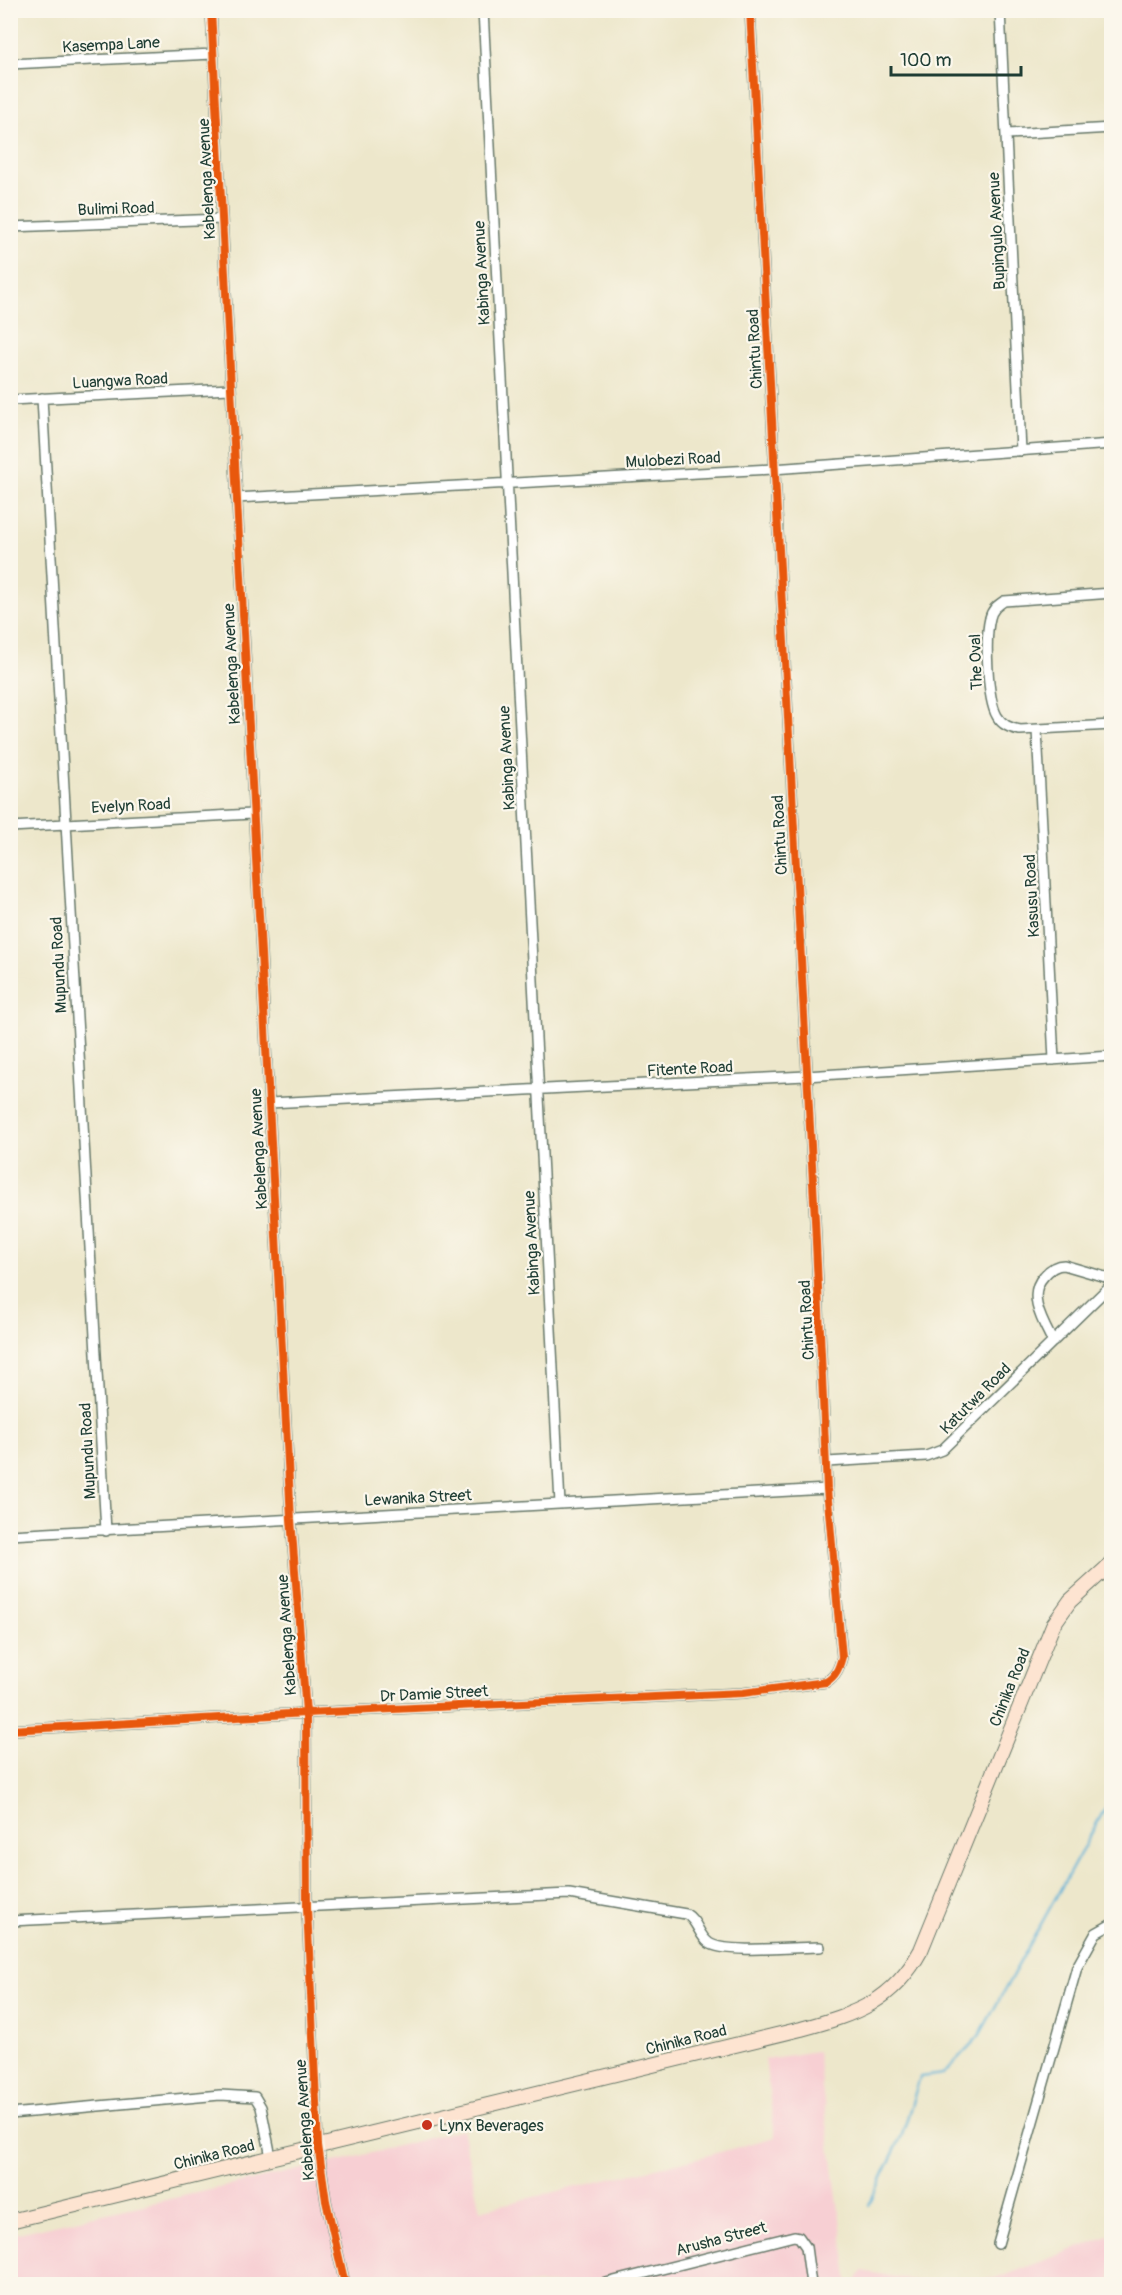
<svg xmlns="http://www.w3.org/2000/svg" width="1122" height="2295" font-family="Pangolin,sans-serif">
	<rect width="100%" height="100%" fill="#fbf7ec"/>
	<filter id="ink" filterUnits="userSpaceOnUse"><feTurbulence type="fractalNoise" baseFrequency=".0167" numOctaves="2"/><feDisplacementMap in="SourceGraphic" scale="12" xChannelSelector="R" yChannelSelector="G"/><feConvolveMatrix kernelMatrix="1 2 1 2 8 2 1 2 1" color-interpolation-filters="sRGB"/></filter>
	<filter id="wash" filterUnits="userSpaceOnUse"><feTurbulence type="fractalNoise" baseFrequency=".008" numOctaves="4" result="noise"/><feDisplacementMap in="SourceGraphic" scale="24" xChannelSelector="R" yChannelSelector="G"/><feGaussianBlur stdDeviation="1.35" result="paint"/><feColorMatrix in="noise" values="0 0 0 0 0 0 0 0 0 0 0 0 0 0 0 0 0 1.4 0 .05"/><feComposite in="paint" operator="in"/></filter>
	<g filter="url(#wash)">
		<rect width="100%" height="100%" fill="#ede7cb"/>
		<!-- built -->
		<path fill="#f7cfd3" d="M 817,2051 L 849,2284 L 11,2284 L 10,2235 L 356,2157 L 462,2129 L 480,2210 L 702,2157 L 775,2137 L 765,2059 Z
			M 1111,2235 L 1111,2284 L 962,2284 L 1006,2275 Z
			M 862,2271 L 935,2284 L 854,2284 Z"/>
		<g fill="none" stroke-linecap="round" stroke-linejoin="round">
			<!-- stream -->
			<path stroke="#5cb1d8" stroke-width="2" d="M 869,2205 L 902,2135 L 920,2077 L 943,2074 L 979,2036 L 1112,1796"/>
		</g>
	</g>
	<g filter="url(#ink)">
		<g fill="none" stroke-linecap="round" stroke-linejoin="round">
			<!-- minor casing -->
			<g stroke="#677869" stroke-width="12">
				<path id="minor" d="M 211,10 L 291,1519 L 306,1713 L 307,1908 L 318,2145 L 326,2201 L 345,2284
					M 483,10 L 560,1504
					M 1000,10 L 1021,451
					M 10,64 L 213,54
					M 1007,134 L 1112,128
					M 10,227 L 222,219
					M 42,398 L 106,1531
					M 10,400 L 230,389
					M 236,498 L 773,469 L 1112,444
					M 1112,593 L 1004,601 C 997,606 992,609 990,618 C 985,638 987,699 997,716 C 1002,725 1010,728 1020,730 L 1112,725
					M 1037,730 L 1054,1060
					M 10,827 L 252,814
					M 269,1103 L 806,1076 L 1112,1056
					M 1053,1342 C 1043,1322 1026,1295 1044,1276 C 1049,1270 1056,1265 1064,1265 L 1112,1279
					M 827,1462 L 926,1456 L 942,1450 L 1112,1284
					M 10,1535 L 827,1489
					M 10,1730 L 306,1713 L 743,1693 L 826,1682 C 836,1676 839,1668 842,1657 L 827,1489 L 815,1220 L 750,10
					M 10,1921 L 569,1894 L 686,1914 C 698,1921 698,1935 709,1943 C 724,1954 798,1947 820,1947
					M 10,2114 L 220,2095 L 255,2097 L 261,2107 L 271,2157
					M 998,2244 L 1077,1967 L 1096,1933 L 1112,1924
					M 602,2284 L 794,2236 L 799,2237 L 806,2247 L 811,2284"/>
			</g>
			<!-- secondary casing -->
			<g stroke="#677869" stroke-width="16">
				<path id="secondary" d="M 10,2221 L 801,2029 C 856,2014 893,2002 921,1950 L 1053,1625 L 1070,1601 L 1112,1563"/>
			</g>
			<!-- minor -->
			<use href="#minor" stroke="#fff" stroke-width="9"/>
			<!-- secondary -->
			<use href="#secondary" stroke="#fde4d1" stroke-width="14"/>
			<!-- cycleway casing -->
			<g stroke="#fbf7ec" stroke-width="11">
				<path id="cycleway" d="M 211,10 L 291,1519 L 306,1713 L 307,1908 L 318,2145 L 326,2201 L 345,2284
					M 10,1730 L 306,1713 L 743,1693 L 826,1682 C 836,1676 839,1668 842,1657 L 827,1489 L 815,1220 L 750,10"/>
			</g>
			<!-- cycleway -->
			<use href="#cycleway" stroke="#e8590c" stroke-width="8"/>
		</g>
	</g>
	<!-- markers -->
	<circle fill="#c8321e" stroke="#fbf7ec" stroke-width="2" cx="427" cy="2125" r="6"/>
	<g text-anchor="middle" stroke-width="4.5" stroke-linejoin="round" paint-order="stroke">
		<!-- street labels -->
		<g font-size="16" fill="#1f3d34" stroke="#fbf7ec">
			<text transform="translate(111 44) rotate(-3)" y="6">Kasempa Lane</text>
			<text transform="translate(206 179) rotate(-93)" y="6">Kabelenga Avenue</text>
			<text transform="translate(116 208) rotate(-2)" y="6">Bulimi Road</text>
			<text transform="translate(996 231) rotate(-93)" y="6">Bupingulo Avenue</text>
			<text transform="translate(481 273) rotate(-93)" y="6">Kabinga Avenue</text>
			<text transform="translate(754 349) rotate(-93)" y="6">Chintu Road</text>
			<text transform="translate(120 380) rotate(-3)" y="6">Luangwa Road</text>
			<text transform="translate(673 459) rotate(-3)" y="6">Mulobezi Road</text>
			<text transform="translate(975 662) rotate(-92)" y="6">The Oval</text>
			<text transform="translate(231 664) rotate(-93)" y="6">Kabelenga Avenue</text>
			<text transform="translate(506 758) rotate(-93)" y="6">Kabinga Avenue</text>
			<text transform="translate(131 805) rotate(-3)" y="6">Evelyn Road</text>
			<text transform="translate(779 835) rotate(-93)" y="6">Chintu Road</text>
			<text transform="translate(1031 896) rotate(-93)" y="6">Kasusu Road</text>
			<text transform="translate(58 965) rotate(-93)" y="6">Mupundu Road</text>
			<text transform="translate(690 1068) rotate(-3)" y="6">Fitente Road</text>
			<text transform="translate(258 1149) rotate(-93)" y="6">Kabelenga Avenue</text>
			<text transform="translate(531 1243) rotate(-93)" y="6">Kabinga Avenue</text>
			<text transform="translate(806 1320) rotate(-93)" y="6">Chintu Road</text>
			<text transform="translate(975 1398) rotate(-45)" y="6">Katutwa Road</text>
			<text transform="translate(87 1451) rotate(-93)" y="6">Mupundu Road</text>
			<text transform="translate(418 1497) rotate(-3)" y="6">Lewanika Street</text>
			<text transform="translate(286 1635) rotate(-94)" y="6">Kabelenga Avenue</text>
			<text transform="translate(1009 1687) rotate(-68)" y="6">Chinika Road</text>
			<text transform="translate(434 1693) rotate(-3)" y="6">Dr Damie Street</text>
			<text transform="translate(686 2039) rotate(-14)" y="6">Chinika Road</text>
			<text transform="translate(304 2120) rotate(-94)" y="6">Kabelenga Avenue</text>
			<text transform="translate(214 2154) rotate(-14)" y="6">Chinika Road</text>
			<text transform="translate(721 2238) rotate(-15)" y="6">Arusha Street</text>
		</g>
		<!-- poi labels -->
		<g font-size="16" fill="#1f3d34" stroke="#fbf7ec" text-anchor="start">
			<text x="439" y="2131">Lynx Beverages</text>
		</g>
	</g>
	<!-- margin -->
	<rect width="1122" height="2295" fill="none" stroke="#fbf7ec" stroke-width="36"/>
	<!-- scale -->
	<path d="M891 66v9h130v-9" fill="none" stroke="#1f3d34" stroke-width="3"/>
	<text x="900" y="66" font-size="18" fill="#1f3d34" stroke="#fbf7ec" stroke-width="4.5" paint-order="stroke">100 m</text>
</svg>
